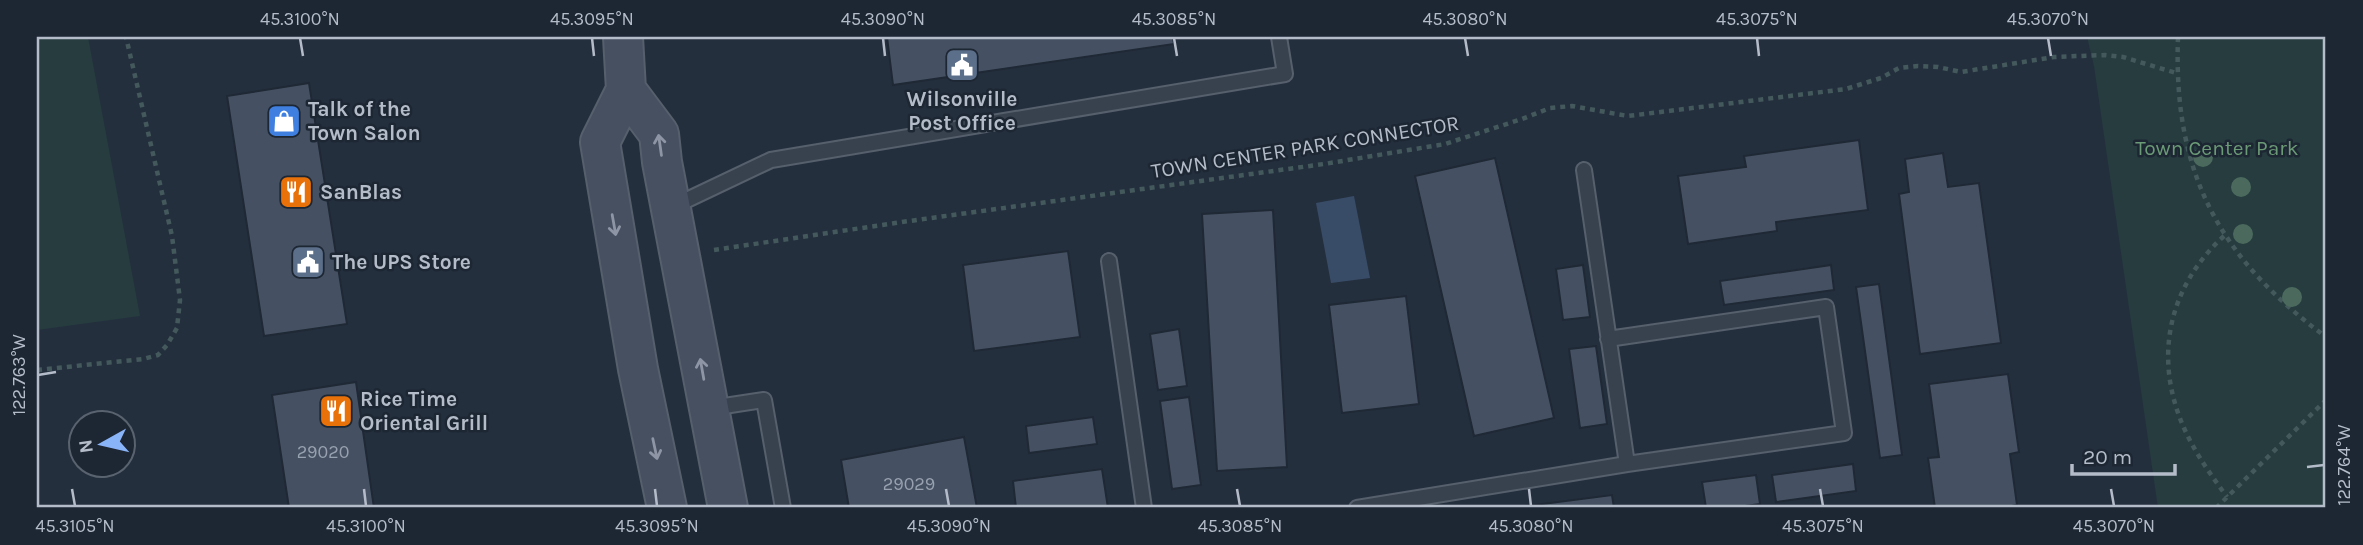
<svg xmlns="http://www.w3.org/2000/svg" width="2363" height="545" font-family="Karla,sans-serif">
	<rect width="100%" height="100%" fill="#242f3e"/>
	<!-- green -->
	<path fill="#263c3f" d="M 37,37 L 88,37 L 140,316 L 37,330 Z
		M 2087,37 L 2326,37 L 2326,508 L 2158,508 L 2094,66 Z"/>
	<!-- water -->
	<path fill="#394c67" d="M 1354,196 L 1370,278 L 1331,283 L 1316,203 Z"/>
	<!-- building -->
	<path fill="#455162" stroke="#1f2835" stroke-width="2" d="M 887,37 L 1173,37 L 1174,44 L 893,85 Z
		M 309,83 L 347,324 L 264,336 L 227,96 Z
		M 1859,140 L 1868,210 L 1776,222 L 1777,231 L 1688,244 L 1678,176 L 1746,167 L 1744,156 Z
		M 1943,153 L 1948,187 L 1979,183 L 2001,343 L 1920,354 L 1899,194 L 1909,192 L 1905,159 Z
		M 1495,158 L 1554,418 L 1474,436 L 1415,176 Z
		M 1273,210 L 1287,467 L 1217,471 L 1202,214 Z
		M 1068,251 L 1080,337 L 974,351 L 963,265 Z
		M 1583,265 L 1590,317 L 1563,320 L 1556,269 Z
		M 1831,265 L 1834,290 L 1724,305 L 1720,281 Z
		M 1879,284 L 1902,455 L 1880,458 L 1856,287 Z
		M 1406,296 L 1419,404 L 1342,413 L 1329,305 Z
		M 1179,329 L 1187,386 L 1158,390 L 1150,334 Z
		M 1596,346 L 1607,424 L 1580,428 L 1569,349 Z
		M 2008,374 L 2019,452 L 2010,454 L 2017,505 L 2001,508 L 1935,508 L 1928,458 L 1939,457 L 1929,384 Z
		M 356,382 L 374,508 L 289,508 L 272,395 Z
		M 1189,397 L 1201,485 L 1172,489 L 1160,401 Z
		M 1093,417 L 1097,444 L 1029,453 L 1026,426 Z
		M 964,437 L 977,508 L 849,508 L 841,460 Z
		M 1853,464 L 1856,491 L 1776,502 L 1772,475 Z
		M 1102,469 L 1108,508 L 1016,508 L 1013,481 Z
		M 1756,475 L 1760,504 L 1730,508 L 1706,508 L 1702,482 Z
		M 1612,495 L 1614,508 L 1527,508 L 1527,506 Z"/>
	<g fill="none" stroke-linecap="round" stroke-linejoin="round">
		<!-- service casing -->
		<g stroke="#565f6c" stroke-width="18">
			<path id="service" d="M 672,207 L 771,160 L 1285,74 L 1279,37
				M 1109,261 L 1144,508
				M 1608,339 L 1826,307 L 1844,433 L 1627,464
				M 711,408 L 764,400 L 783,508
				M 1357,508 L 1627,464 L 1584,170"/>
		</g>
		<!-- secondary casing -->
		<g stroke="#565f6c" stroke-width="42">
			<path id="secondary" d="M 623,37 L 626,90 L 600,142 L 638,369 L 667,508
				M 626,90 L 659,134 L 662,162 L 728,508"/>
		</g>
		<!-- path -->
		<path stroke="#44595c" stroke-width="4.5" stroke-dasharray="5 5" stroke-linecap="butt" d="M 2178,37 C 2173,172 2218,257 2326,337
			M 2224,236 C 2168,287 2153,358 2184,428 C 2195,453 2211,475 2227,497
			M 714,250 L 902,222 L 1324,164 L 1445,144 L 1522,119 L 1550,108 L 1572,106 L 1628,116 L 1846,89 L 1881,78 L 1899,68 L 1918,66 L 1938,67 L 1961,72 L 2054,57 L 2105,55 L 2123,57 L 2176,73
			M 37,370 L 143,359 L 158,355 L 167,345 L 177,328 L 180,300 L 172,236 L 126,37
			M 2216,508 L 2326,400"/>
		<!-- service -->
		<use href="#service" stroke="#38414e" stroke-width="14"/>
		<!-- secondary -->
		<use href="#secondary" stroke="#465061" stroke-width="38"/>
	</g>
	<!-- trees -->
	<g fill="#4b6a5d">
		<circle cx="2203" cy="157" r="10"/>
		<circle cx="2241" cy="187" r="10"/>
		<circle cx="2243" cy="234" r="10"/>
		<circle cx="2292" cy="297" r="10"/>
	</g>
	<!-- one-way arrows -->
	<defs><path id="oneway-shaft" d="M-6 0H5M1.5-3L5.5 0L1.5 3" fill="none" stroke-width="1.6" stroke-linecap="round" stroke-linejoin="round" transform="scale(1.75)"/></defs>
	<g stroke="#8e96a5">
		<use href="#oneway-shaft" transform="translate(660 145) rotate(-98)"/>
		<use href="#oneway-shaft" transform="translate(614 225) rotate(80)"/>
		<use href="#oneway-shaft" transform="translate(702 369) rotate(-100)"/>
		<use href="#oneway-shaft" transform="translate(655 449) rotate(78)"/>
	</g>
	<!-- ticks -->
	<path fill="none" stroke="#b4bcc9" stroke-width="2.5" d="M 300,38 L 303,56M 592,38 L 594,56M 883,38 L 885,56M 1174,38 L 1177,56M 1465,38 L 1468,56M 1757,38 L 1759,56M 2048,38 L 2051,56M 38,375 L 56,372M 2307,467 L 2324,465M 72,489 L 75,506M 364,489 L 366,506M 655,489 L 657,506M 946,489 L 949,506M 1237,489 L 1240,506M 1529,489 L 1531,506M 1820,489 L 1823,506M 2111,489 L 2114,506"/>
	<!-- icons -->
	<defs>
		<g id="civic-square" transform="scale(1.75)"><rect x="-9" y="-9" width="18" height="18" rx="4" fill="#5c6f8a" stroke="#1d2633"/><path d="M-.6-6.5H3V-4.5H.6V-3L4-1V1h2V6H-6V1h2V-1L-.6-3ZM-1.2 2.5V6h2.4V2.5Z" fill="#fff"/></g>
		<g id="shop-square" transform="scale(1.75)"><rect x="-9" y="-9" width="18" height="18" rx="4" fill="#3f7fe0" stroke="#1d2633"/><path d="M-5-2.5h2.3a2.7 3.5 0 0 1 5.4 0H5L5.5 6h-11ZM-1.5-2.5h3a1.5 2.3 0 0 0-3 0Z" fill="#fff"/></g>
		<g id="restaurant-square" transform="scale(1.75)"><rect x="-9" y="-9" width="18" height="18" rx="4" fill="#e8710a" stroke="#1d2633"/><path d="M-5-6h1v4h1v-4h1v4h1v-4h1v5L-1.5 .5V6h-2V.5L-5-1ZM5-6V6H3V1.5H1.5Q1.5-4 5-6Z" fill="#fff"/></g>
	</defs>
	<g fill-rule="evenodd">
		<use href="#civic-square" x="962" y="65"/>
		<use href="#shop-square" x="284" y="121"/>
		<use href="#restaurant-square" x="296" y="192"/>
		<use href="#civic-square" x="308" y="262"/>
		<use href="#restaurant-square" x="336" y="411"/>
	</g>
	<g text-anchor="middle" stroke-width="5" stroke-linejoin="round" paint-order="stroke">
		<!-- number labels -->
		<g font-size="18" fill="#98a1af">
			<text x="323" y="458">29020</text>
			<text x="909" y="490">29029</text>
		</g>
		<!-- poi labels -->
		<g font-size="21" font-weight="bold" fill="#b4bcc9" stroke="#1d2633" text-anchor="start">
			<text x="962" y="106" text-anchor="middle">Wilsonville<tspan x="962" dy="24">Post Office</tspan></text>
			<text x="308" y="116">Talk of the<tspan x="308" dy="24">Town Salon</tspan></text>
			<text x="320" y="199">SanBlas</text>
			<text x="332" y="269">The UPS Store</text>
			<text x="360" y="406">Rice Time<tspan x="360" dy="24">Oriental Grill</tspan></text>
		</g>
		<!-- street labels -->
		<g font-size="21" fill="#b4bcc9" stroke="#1d2633">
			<text transform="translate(1305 147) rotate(-9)" y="7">TOWN CENTER PARK CONNECTOR</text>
		</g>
		<!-- park labels -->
		<g font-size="21" fill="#6b9a76" stroke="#1d2633">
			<text x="2217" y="155">Town Center Park</text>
		</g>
	</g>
	<!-- border -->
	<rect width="2363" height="545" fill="none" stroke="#1d2633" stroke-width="77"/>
	<!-- north arrow -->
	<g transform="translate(102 444) rotate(262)"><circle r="33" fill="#1d2633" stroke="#59626f" stroke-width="2"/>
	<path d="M0-5L12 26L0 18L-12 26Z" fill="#8ab4f8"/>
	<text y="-10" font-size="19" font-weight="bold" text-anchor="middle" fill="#b4bcc9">N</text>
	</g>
	<!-- scale -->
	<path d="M2072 464v10h103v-10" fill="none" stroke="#b4bcc9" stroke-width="3.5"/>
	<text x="2083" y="464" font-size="21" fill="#b4bcc9" stroke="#1d2633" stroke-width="5" paint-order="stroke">20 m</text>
	<rect x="38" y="38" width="2286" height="468" fill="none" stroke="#b4bcc9" stroke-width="2.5"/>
	<g font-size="18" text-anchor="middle" fill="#b4bcc9">
		<text x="300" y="25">45.3100°N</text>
		<text x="592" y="25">45.3095°N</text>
		<text x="883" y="25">45.3090°N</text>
		<text x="1174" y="25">45.3085°N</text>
		<text x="1465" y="25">45.3080°N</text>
		<text x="1757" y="25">45.3075°N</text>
		<text x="2048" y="25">45.3070°N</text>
		<text transform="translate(19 375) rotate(-90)" y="6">122.763°W</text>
		<text transform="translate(2344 465) rotate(-90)" y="6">122.764°W</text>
		<text x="75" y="532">45.3105°N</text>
		<text x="366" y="532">45.3100°N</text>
		<text x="657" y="532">45.3095°N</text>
		<text x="949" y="532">45.3090°N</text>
		<text x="1240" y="532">45.3085°N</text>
		<text x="1531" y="532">45.3080°N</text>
		<text x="1823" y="532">45.3075°N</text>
		<text x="2114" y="532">45.3070°N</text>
	</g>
</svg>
